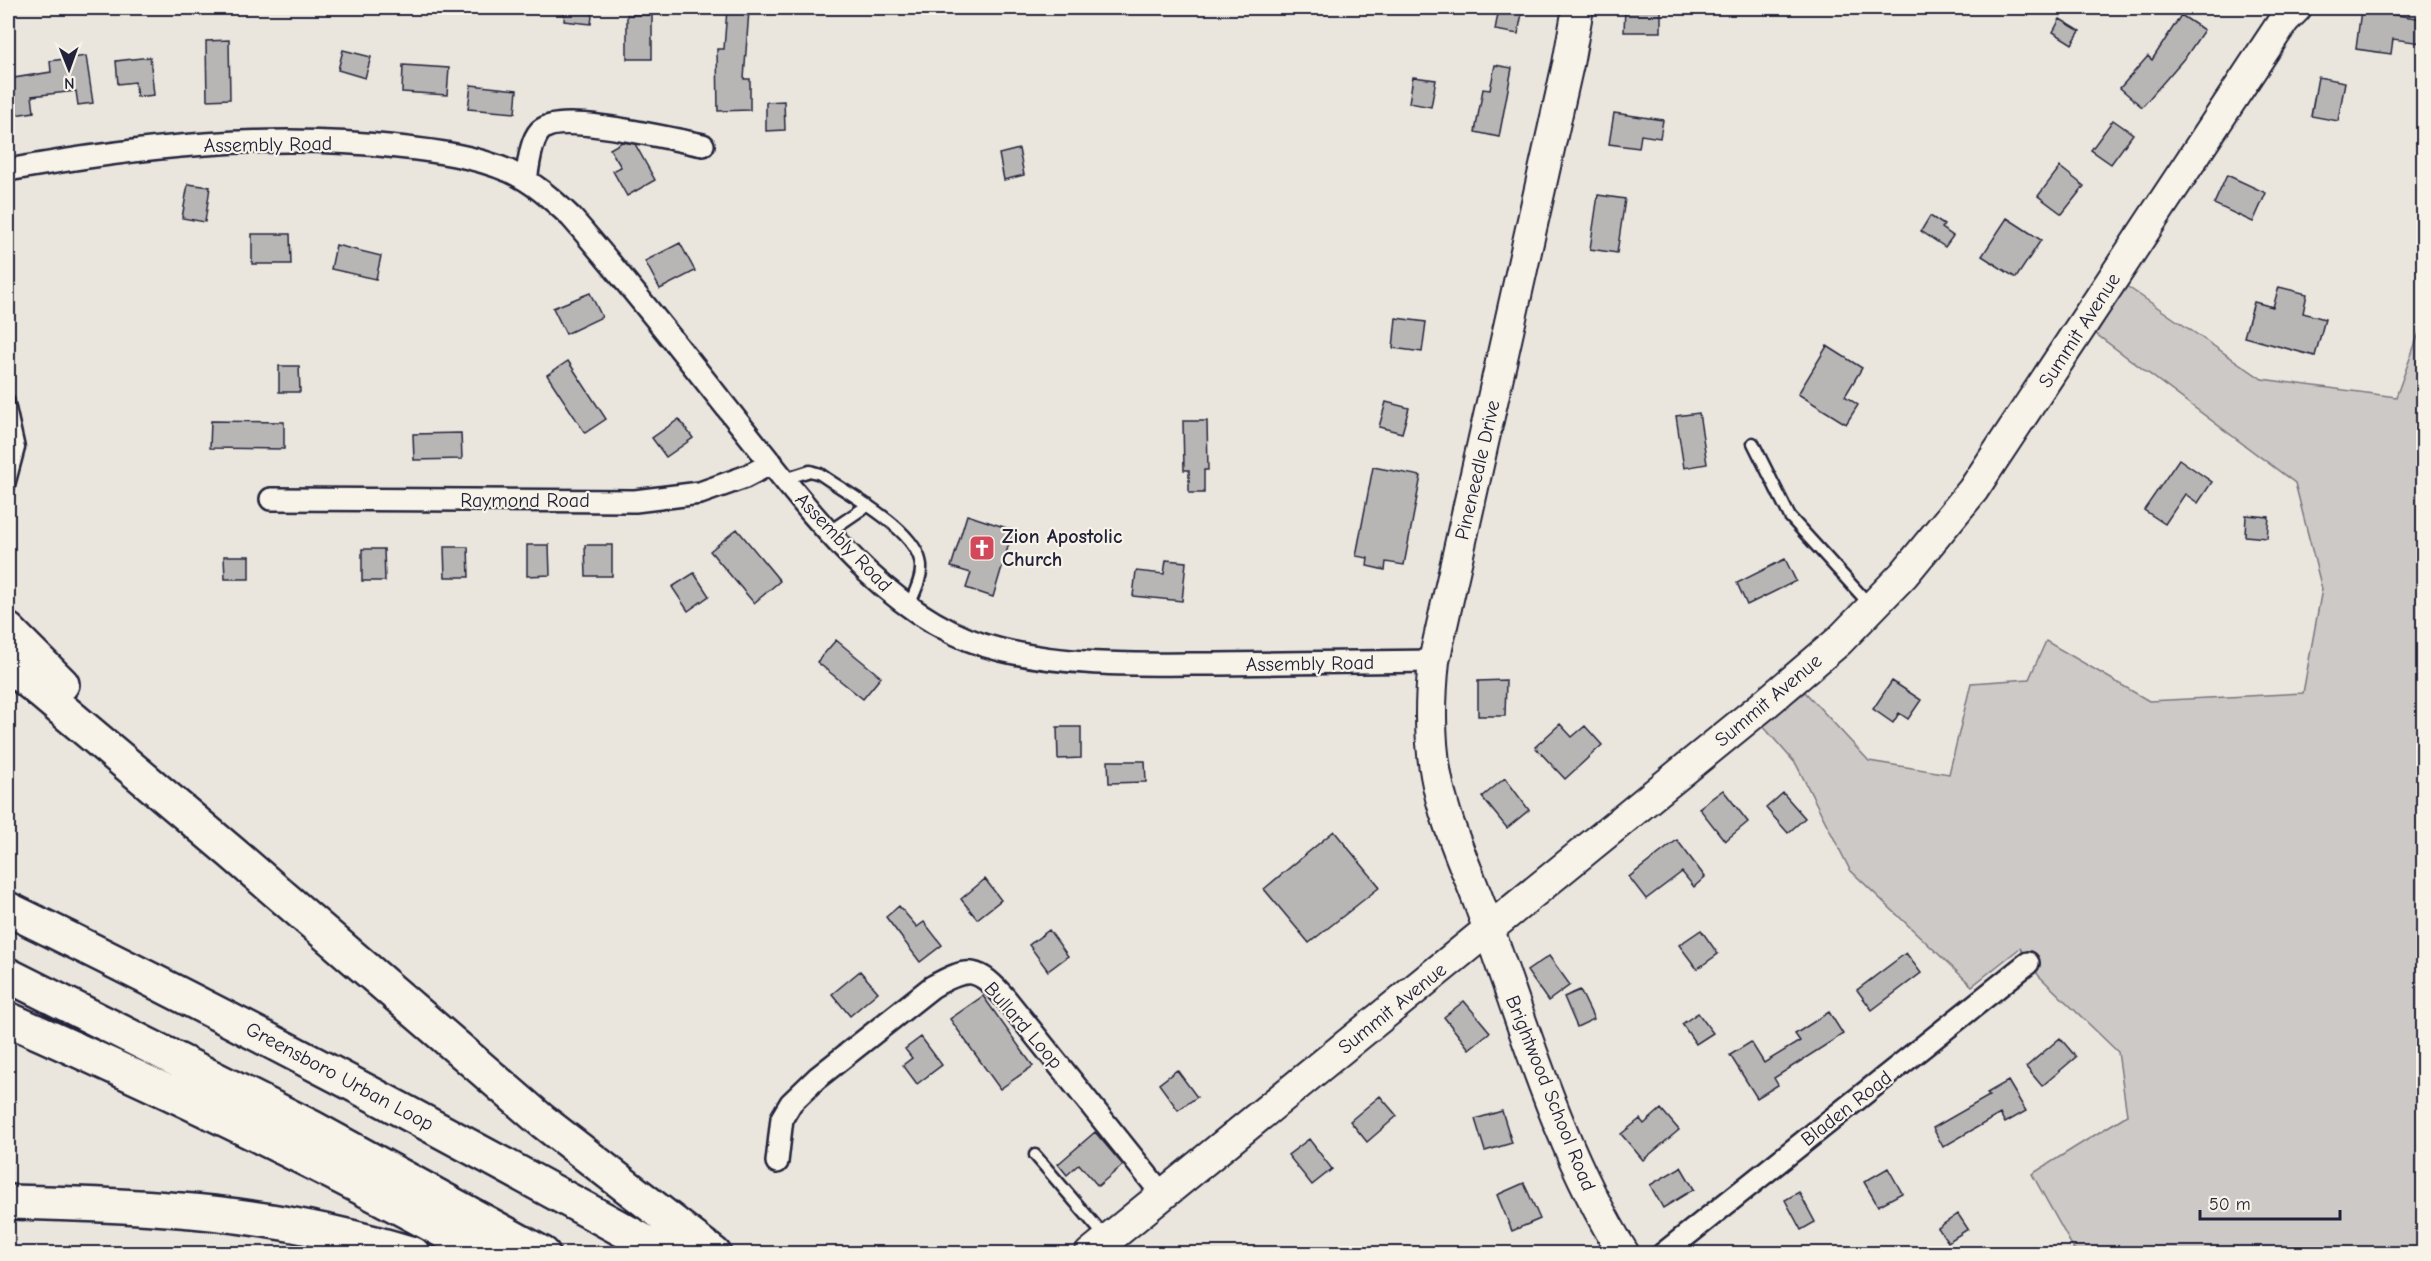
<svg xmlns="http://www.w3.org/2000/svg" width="2431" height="1261" font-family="'Comic Neue',sans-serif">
	<rect width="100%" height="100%" fill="#eae6de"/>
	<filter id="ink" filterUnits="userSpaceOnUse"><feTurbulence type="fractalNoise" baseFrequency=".0167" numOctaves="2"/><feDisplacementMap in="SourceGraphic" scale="12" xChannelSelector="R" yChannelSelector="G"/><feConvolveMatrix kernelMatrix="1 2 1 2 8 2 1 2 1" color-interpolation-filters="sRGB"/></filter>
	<g filter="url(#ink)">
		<!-- green -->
		<path fill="#cdc9c6" stroke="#787680" stroke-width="1.5" d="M 2125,285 L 2262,379 L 2396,397 L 2423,322 L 2423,1253 L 2076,1253 L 2032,1174 L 2127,1115 L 2118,1052 L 2039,976 L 2020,948 L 1972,986 L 1850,870 L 1796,764 L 1762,725 L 1805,692 L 1869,761 L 1949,774 L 1971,683 L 2029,679 L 2046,641 L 2149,701 L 2303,693 L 2322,589 L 2295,483 L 2096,334 Z"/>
		<!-- building -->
		<path fill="#b8b6b5" stroke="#22223b" stroke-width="1.5" d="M 565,8 L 593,8 L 591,24 L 564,21 Z
			M 1499,8 L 1523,8 L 1518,34 L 1495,30 Z
			M 1625,8 L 1661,8 L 1661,32 L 1624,32 Z
			M 727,9 L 749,10 L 744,79 L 750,79 L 750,110 L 718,111 L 717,49 L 724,49 Z
			M 2361,10 L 2424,19 L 2422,43 L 2393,39 L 2391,54 L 2356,49 Z
			M 627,15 L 652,15 L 652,59 L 627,59 Z
			M 2181,15 L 2204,30 L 2187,55 L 2142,107 L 2120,88 L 2148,56 L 2152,60 Z
			M 2060,19 L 2080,31 L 2072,44 L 2053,32 Z
			M 229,40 L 230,99 L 207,100 L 206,41 Z
			M 343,50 L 371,57 L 365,78 L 338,70 Z
			M 86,56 L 93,103 L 78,105 L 76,91 L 32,96 L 34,112 L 8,116 L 8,79 L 51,72 L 50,61 Z
			M 150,57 L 154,95 L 137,97 L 135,82 L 118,84 L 116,61 Z
			M 403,65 L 449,68 L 447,95 L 402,92 Z
			M 1495,65 L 1512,68 L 1499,137 L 1475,132 L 1483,89 L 1490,90 Z
			M 1413,77 L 1436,80 L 1431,107 L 1409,103 Z
			M 2318,77 L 2345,82 L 2338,121 L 2311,116 Z
			M 471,85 L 517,90 L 515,113 L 468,109 Z
			M 784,101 L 785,130 L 766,131 L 766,102 Z
			M 1614,113 L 1663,120 L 1660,138 L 1641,135 L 1639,148 L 1609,144 Z
			M 2113,120 L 2133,134 L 2111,164 L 2091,150 Z
			M 622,142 L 635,144 L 655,180 L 627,196 L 613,171 L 621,167 L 610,149 Z
			M 1019,149 L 1024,175 L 1004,180 L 999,154 Z
			M 2060,167 L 2084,186 L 2062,214 L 2038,196 Z
			M 2227,175 L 2266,193 L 2253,222 L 2214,204 Z
			M 188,184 L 210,187 L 205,222 L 182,218 Z
			M 1598,195 L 1625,199 L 1617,253 L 1590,249 Z
			M 1930,216 L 1944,225 L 1942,228 L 1953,236 L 1945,247 L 1921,231 Z
			M 2007,218 L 2041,240 L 2016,278 L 1982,256 Z
			M 252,234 L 290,234 L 291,264 L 252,264 Z
			M 680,243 L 695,271 L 660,289 L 645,261 Z
			M 336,245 L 381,256 L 376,279 L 331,269 Z
			M 2279,287 L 2307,294 L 2303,313 L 2325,319 L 2315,356 L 2244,337 L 2254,302 L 2273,307 Z
			M 590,293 L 602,317 L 566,334 L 553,308 Z
			M 1396,318 L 1426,322 L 1422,352 L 1393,348 Z
			M 1827,346 L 1862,368 L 1845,396 L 1858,405 L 1846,424 L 1798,394 Z
			M 568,361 L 606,419 L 585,433 L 547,375 Z
			M 279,366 L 299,366 L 300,392 L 279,392 Z
			M 1386,402 L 1409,408 L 1402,433 L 1379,427 Z
			M 1699,413 L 1707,464 L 1684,468 L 1676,416 Z
			M 679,419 L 693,438 L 666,457 L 652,438 Z
			M 211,421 L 284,422 L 284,449 L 210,448 Z
			M 1183,421 L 1207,421 L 1208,470 L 1204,470 L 1204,493 L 1189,493 L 1189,470 L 1184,470 Z
			M 461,433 L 462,459 L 414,460 L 413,434 Z
			M 2179,459 L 2212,482 L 2198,503 L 2185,494 L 2165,524 L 2144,510 Z
			M 1373,467 L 1421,476 L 1404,565 L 1386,562 L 1385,570 L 1367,566 L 1368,558 L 1356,556 Z
			M 967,515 L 1013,530 L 993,597 L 966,588 L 971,573 L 951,567 Z
			M 2246,515 L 2269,517 L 2267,538 L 2245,536 Z
			M 737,529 L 780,581 L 754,603 L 710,551 Z
			M 527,545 L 549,545 L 550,575 L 527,576 Z
			M 585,545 L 612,545 L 612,576 L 586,576 Z
			M 444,547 L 468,547 L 469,577 L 445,577 Z
			M 362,549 L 384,549 L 385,581 L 362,581 Z
			M 224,556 L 249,556 L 249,579 L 225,579 Z
			M 1785,559 L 1796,581 L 1747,605 L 1737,583 Z
			M 1166,560 L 1186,562 L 1182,601 L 1133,596 L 1136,571 L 1164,574 Z
			M 694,573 L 709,596 L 688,611 L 672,587 Z
			M 836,640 L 881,677 L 863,699 L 817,662 Z
			M 1506,680 L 1505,716 L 1478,716 L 1478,681 Z
			M 1892,681 L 1921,700 L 1908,719 L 1899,713 L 1893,723 L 1873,709 Z
			M 1560,724 L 1572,737 L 1585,726 L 1602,745 L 1565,779 L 1535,747 Z
			M 1057,727 L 1081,727 L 1081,758 L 1058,759 Z
			M 1108,761 L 1145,761 L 1146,782 L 1109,783 Z
			M 1505,778 L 1529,810 L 1507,828 L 1482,797 Z
			M 1723,790 L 1748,822 L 1725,841 L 1699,808 Z
			M 1783,793 L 1805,818 L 1788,833 L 1766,808 Z
			M 1334,831 L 1380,887 L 1309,943 L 1264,889 Z
			M 1677,840 L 1705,877 L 1694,887 L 1682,872 L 1646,899 L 1629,877 Z
			M 985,879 L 1001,900 L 977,919 L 961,899 Z
			M 899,906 L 917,927 L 924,922 L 942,945 L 920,962 L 886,917 Z
			M 1049,930 L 1068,956 L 1048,971 L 1029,945 Z
			M 1701,930 L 1718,954 L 1697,969 L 1679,945 Z
			M 1906,953 L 1921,973 L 1872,1010 L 1857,990 Z
			M 1549,956 L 1570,985 L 1548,1001 L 1527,971 Z
			M 860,971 L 878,992 L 850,1016 L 832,994 Z
			M 1580,990 L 1594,1019 L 1577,1027 L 1564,997 Z
			M 983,996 L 1033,1066 L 1000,1089 L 950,1019 Z
			M 1464,1001 L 1490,1032 L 1469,1049 L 1444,1017 Z
			M 1829,1012 L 1843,1034 L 1774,1078 L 1778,1085 L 1757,1098 L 1730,1055 L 1751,1042 L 1764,1063 L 1800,1041 L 1795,1034 Z
			M 1698,1013 L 1713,1033 L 1696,1044 L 1682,1024 Z
			M 921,1037 L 942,1065 L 917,1084 L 903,1065 L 912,1058 L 905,1049 Z
			M 2060,1038 L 2076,1057 L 2042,1086 L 2026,1067 Z
			M 1177,1070 L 1197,1097 L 1178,1110 L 1159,1084 Z
			M 2008,1081 L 2026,1111 L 2005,1123 L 2000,1114 L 1943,1147 L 1933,1128 L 1989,1096 L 1987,1093 Z
			M 1380,1096 L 1397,1116 L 1367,1142 L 1350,1121 Z
			M 1661,1109 L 1679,1130 L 1643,1160 L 1621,1134 L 1640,1119 L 1644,1124 Z
			M 1502,1111 L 1512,1143 L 1485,1151 L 1475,1119 Z
			M 1095,1132 L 1123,1165 L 1098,1186 L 1079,1164 L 1067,1175 L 1058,1164 Z
			M 1309,1139 L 1332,1169 L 1312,1185 L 1288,1155 Z
			M 1681,1167 L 1694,1189 L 1663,1208 L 1650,1185 Z
			M 1888,1168 L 1902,1193 L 1878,1206 L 1864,1182 Z
			M 1524,1183 L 1540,1219 L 1512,1231 L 1497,1195 Z
			M 1799,1192 L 1815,1222 L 1801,1230 L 1785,1200 Z
			M 1958,1214 L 1968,1229 L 1948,1242 L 1938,1228 Z"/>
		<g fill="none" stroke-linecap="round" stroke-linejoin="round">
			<!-- lane casing -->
			<g stroke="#22223b" stroke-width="15">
				<path id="lane" d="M 8,399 L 19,448 L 8,489
					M 1753,443 L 1790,517 L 1870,605
					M 785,479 L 810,471 L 820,474 C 846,493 919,530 921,566 C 922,579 914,593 909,606
					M 830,531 L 868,505
					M 1035,1155 L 1107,1239"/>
			</g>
			<!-- street casing -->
			<g stroke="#22223b" stroke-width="26">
				<path id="street" d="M 8,170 C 136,147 268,132 398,147 C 436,151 474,156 509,171 C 533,182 552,199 571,217 C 629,283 683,353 738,422 C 807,507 888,624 1001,650 C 1071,667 1146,664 1217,664 C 1289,663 1361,662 1434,661
					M 526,179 C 529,165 530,142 540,131 C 559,111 675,140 703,145
					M 271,499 L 635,501 L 700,493 L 745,477 L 772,463
					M 777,1162 L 782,1118 L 791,1103 L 817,1078 L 932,987 C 969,966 978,967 1006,999 L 1162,1194
					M 1663,1254 L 2028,963"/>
			</g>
			<!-- secondary casing -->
			<g stroke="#22223b" stroke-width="34">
				<path id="secondary" d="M 1578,8 L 1568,64 L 1434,661 C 1430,699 1429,737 1436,775 C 1444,821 1465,864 1481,908 C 1524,1025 1558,1148 1624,1254
					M 1090,1254 L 1765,704 L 1839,641 L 1904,574 L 1973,490 L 2284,20 L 2296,8"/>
			</g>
			<!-- highway casing -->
			<g stroke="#22223b" stroke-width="38">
				<path id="highway" d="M 8,630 L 62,684
					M 8,664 L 231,852 L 541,1120 L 714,1254
					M 8,909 C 231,1017 449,1134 667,1254
					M 8,975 L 311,1127 L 543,1254
					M 8,1019 C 170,1091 330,1167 485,1254
					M 8,1202 C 150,1205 275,1211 413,1254"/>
			</g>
			<!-- lane -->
			<use href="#lane" stroke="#f7f3e8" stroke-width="10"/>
			<!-- street -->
			<use href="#street" stroke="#f7f3e8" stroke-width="21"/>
			<!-- secondary -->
			<use href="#secondary" stroke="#f7f3e8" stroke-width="30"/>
			<!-- highway -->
			<use href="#highway" stroke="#f7f3e8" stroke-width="33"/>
		</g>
	</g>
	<!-- icons -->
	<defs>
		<g id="church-square" transform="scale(1.35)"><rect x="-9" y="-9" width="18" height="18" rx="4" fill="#d1495b" stroke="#f7f3e8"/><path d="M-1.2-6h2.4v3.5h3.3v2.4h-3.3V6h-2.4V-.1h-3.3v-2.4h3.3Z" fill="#fff"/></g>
	</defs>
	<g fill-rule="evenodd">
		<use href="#church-square" x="982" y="548"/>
	</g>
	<g text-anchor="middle" stroke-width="4.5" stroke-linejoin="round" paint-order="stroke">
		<!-- street labels -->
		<g font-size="20" fill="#22223b" stroke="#f7f3e8">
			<text transform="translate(268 144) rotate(-1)" y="7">Assembly Road</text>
			<text transform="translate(2079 330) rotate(-57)" y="7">Summit Avenue</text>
			<text transform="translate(1477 470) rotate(-77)" y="7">Pineneedle Drive</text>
			<text x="525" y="507">Raymond Road</text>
			<text transform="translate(844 542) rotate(46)" y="7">Assembly Road</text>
			<text transform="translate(1310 663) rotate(-1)" y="7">Assembly Road</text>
			<text transform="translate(1768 700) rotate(-40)" y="7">Summit Avenue</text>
			<text transform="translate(1392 1008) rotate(-39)" y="7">Summit Avenue</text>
			<text transform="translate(1024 1025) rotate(49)" y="7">Bullard Loop</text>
			<text transform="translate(340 1076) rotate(28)" y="7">Greensboro Urban Loop</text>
			<text transform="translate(1551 1093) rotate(68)" y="7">Brightwood School Road</text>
			<text transform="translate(1846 1108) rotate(-38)" y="7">Bladen Road</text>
		</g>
		<!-- poi labels -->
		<g font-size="20" font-weight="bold" fill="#22223b" stroke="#f7f3e8" text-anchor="start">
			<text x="1002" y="543">Zion Apostolic<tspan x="1002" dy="23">Church</tspan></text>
		</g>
	</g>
	<!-- margin -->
	<rect width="2431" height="1261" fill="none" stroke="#f7f3e8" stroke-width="30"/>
	<rect x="15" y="15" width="2401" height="1231" fill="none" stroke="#22223b" stroke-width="2" filter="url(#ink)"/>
	<!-- north arrow -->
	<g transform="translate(69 69) rotate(179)" stroke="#f7f3e8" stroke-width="4.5" paint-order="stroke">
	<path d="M0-4.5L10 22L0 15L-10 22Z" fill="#22223b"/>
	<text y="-9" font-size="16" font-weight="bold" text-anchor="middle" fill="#22223b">N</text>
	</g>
	<!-- scale -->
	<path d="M2200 1210v9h140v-9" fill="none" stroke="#22223b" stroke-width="3"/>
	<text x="2209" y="1210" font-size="18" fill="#22223b" stroke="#f7f3e8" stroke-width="4.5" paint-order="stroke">50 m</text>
</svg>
